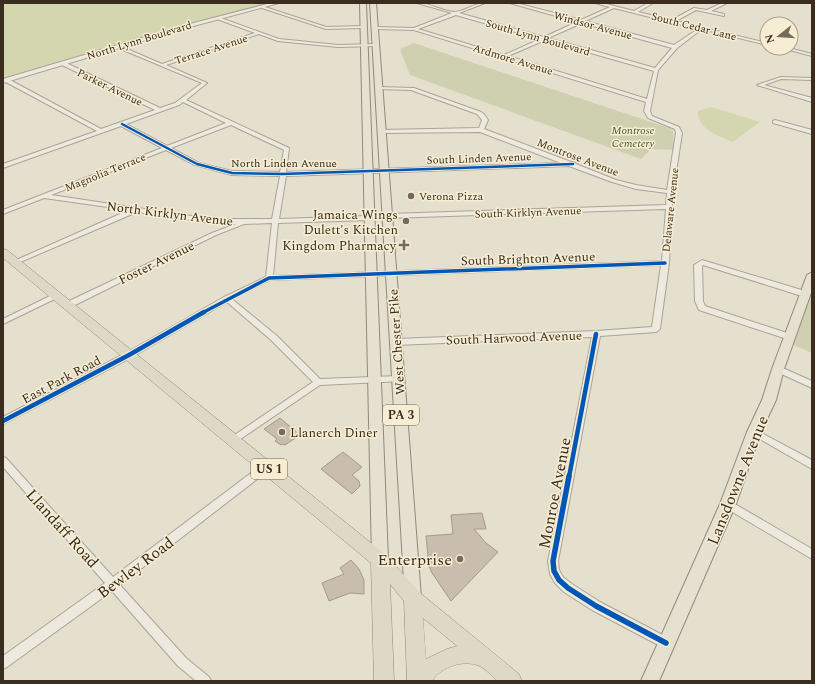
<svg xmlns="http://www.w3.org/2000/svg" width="815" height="684" font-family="Spectral,serif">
	<rect width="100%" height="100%" fill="#e5dfcd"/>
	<!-- green -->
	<path fill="#d3d6af" d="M 3,3 L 269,3 L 187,24 L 3,79 Z
		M 711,107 L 760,122 L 733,142 C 719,136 697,129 698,111 Z"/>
	<!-- cemetery -->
	<path fill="#ced0af" d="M 414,43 L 669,128 L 673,131 L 674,150 L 651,149 L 641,159 L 410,75 L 400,49 Z
		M 812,276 L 812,353 L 789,343 Z"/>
	<!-- building -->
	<path fill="#c9bdae" stroke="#a59a8c" d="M 280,418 L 300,435 L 285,445 L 283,444 L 281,445 L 275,441 L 277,439 L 264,429 Z
		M 343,452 L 362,467 L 352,475 L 359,481 L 360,486 L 352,494 L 321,469 Z
		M 482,513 L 486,529 L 474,529 L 486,543 L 498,552 L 451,601 L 432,573 L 429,566 L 426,536 L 453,534 L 451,515 Z
		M 351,560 L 359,569 L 364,580 L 364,594 L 350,593 L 329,601 L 322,583 L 344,574 L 340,568 Z"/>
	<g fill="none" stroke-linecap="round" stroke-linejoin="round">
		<!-- minor casing -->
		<g stroke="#aaa496" stroke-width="2">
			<path id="minor" d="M 417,3 C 430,3 442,11 454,12 C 464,12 474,3 485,3 L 459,13 L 544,37 L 577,22 L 510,3 L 516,3 L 581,20 L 610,7 L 595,3 L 602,3 L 634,11 L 648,3 L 653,3 L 638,12 L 672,20 L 694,8 L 707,10 L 722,3 L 727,3 L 711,11 L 724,14 L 724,16 L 696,10 L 676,21 L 767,43 L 767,45 L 702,29 L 677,48 L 658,70 L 650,111 L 652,116 L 679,127 L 682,133 L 673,192 L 669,263 L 660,329 L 656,332 L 600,336 L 558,561 L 559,570 L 563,577 L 572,584 L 600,602 L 670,639 L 672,643 L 670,647 L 666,649 L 592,610 L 564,592 L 555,583 L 550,574 L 548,561 L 592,337 L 396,345 L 392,342 L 396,339 L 596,331 L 652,327 L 661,265 L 270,280 L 232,299 L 277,336 L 320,379 L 399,376 L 402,377 L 403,379 L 402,381 L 320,385 L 236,442 L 233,443 L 230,442 L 228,440 L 230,438 L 313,382 L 271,340 L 227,302 L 132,357 L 3,424 L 3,417 L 126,353 L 224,297 L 266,277 L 272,223 L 244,224 L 216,235 L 71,307 L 65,307 L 64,305 L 65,303 L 212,233 L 236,224 L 212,223 L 137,212 L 18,263 L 14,263 L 12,262 L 14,261 L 129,210 L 44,198 L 3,214 L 3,210 L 162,148 L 121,126 L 3,168 L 3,164 L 97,131 L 4,81 L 4,79 L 8,79 L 101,129 L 155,110 L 60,64 L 60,62 L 64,62 L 160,108 L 175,103 L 202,83 L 116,47 L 120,46 L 162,64 L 255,33 L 217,19 L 218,17 L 279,39 L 338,45 L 376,44 L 378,45 L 376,46 L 338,47 L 278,41 L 259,34 L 166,65 L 207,83 L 186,100 L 289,148 L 286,172 L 561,163 L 480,132 L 380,133 L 380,131 L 382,130 L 479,128 L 482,120 L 477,114 L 411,90 L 379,89 L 377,88 L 379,87 L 414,88 L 481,112 L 484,114 L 488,120 L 484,129 L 571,162 L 575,163 L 576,164 L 616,180 L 636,185 L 667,190 L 676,133 L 675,129 L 648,118 L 644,111 L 646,102 L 414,30 L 375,29 L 373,28 L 375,27 L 414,28 L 452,13 ZM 614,8 L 698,29 L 674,45 L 585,21 ZM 456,15 L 540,39 L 504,55 L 418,29 ZM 582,23 L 672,48 L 655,68 L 548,38 ZM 545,40 L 654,71 L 647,99 L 508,56 ZM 183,102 L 226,123 L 167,146 L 126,124 L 179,105 ZM 231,125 L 284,150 L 280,172 L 232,171 L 199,163 L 171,148 ZM 166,150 L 195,165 L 232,175 L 280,176 L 272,219 L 212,219 L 51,195 ZM 569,166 L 612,182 L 636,189 L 667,193 L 666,205 L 388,214 L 385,216 L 388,218 L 666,209 L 662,261 L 273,276 L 278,223 L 369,220 L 372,218 L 369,216 L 279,219 L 286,176 Z
				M 262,6 L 326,27 L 363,26 L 365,27 L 363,28 L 326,29 L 262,8 Z
				M 782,48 L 789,48 L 812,54 L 812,56 Z
				M 781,77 L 812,78 L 812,80 L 781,79 L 764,85 L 812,98 L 812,102 L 757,85 Z
				M 775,120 L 812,130 L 812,134 L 773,123 L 773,121 Z
				M 702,260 L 808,292 L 809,294 L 808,296 L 802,296 L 703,265 L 702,266 L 703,301 L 705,306 L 793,335 L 794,337 L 793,339 L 787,339 L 699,310 L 695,301 L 694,265 Z
				M 54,294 L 60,294 L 61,296 L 3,324 L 3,319 Z
				M 778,366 L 812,381 L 812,388 L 775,371 L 774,369 L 775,367 Z
				M 754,429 L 812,460 L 812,469 L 751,434 L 749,432 L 751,430 Z
				M 3,457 L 6,458 L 113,577 L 263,464 L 266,463 L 269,464 L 271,467 L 269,470 L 120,585 L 186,658 L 209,677 L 211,681 L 196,681 L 178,666 L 112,591 L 7,667 L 3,669 L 3,656 L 105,583 L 3,467 Z
				M 728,500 L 812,549 L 812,559 L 724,507 L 723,504 L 724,501 Z"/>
		</g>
		<!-- tertiary casing -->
		<g stroke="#aaa496" stroke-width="2">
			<path id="tertiary" d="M 271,3 L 279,3 L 186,28 L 3,83 L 3,79 L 182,26 Z"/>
		</g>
		<!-- primary casing -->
		<g stroke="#90897d" stroke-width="2">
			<path id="primary" d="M 360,3 L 366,3 L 388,560 L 386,565 L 380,567 L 374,565 L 372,560 Z
				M 370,3 L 376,3 L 421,598 L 419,603 L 413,606 L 407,603 L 405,598 Z
				M 812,272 L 812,290 L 784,369 L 776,400 L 761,432 L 736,504 L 659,681 L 641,681 L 720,504 L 747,432 L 762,400 L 772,369 L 807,275 Z"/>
		</g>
		<!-- trunk casing -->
		<g stroke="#90897d" stroke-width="1">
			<path id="trunk" d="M 3,249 L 7,250 L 386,555 L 419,592 L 519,674 L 522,681 L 497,681 C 492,676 484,667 477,665 C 461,660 441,667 432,681 L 407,681 L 404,601 L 390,584 L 394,681 L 374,681 L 371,563 L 3,258 ZM 423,618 L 457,646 L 447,649 L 426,659 Z"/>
		</g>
		<!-- minor -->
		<use href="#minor" fill="#ede9df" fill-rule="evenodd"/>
		<!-- tertiary -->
		<use href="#tertiary" fill="#ede9df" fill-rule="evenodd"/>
		<!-- primary -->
		<use href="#primary" fill="#e5e0d0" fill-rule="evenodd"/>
		<!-- trunk -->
		<use href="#trunk" fill="#ded8c7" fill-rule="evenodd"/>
		<!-- cycleway-far3 casing -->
		<g stroke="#f7edd3" stroke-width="4">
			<path id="cycleway-far3" d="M 122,124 L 197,164 L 232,173 L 282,174 L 573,164"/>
		</g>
		<!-- cycleway-far2 casing -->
		<g stroke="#f7edd3" stroke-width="5.5">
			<path id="cycleway-far2" d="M 202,313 L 269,278 L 665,263"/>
		</g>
		<!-- cycleway-far1 casing -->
		<g stroke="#f7edd3" stroke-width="7">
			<path id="cycleway-far1" d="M 3,421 L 129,355 L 204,312
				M 569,477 L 596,334"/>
		</g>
		<!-- cycleway casing -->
		<g stroke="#f7edd3" stroke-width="8">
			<path id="cycleway" d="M 569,476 L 553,561 L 554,571 L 559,580 L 568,588 L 596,606 L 666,643"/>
		</g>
		<!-- cycleway-far3 -->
		<use href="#cycleway-far3" stroke="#0057b8" stroke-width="2.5"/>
		<!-- cycleway-far2 -->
		<use href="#cycleway-far2" stroke="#0057b8" stroke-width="3.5"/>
		<!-- cycleway-far1 -->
		<use href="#cycleway-far1" stroke="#0057b8" stroke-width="4.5"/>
		<!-- cycleway -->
		<use href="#cycleway" stroke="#0057b8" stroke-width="5.5"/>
	</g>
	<!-- markers -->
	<g fill="#766b5b" stroke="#f7edd3" stroke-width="1.5">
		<circle cx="411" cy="196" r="4"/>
		<circle cx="406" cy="221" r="4"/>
		<path d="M402 239h4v4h4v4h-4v4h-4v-4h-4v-4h4z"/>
		<circle cx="282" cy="432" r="4"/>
		<circle cx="460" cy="559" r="4"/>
	</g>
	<g text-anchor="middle" stroke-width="3" stroke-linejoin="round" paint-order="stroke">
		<!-- far-street labels -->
		<g font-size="11" fill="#3a2c1e" stroke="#f7edd3">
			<text transform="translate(593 25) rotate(15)" y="4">Windsor Avenue</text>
			<text transform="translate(694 26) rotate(14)" y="4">South Cedar Lane</text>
			<text transform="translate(538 37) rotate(16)" y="4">South Lynn Boulevard</text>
			<text transform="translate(139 40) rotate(-17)" y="4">North Lynn Boulevard</text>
			<text transform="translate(211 49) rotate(-18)" y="4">Terrace Avenue</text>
			<text transform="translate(513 59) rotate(17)" y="4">Ardmore Avenue</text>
			<text transform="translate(110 87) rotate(26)" y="4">Parker Avenue</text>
			<text transform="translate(578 157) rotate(21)" y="4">Montrose Avenue</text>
			<text transform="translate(479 158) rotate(-2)" y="4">South Linden Avenue</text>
			<text x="284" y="167">North Linden Avenue</text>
			<text transform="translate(105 172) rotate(-22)" y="4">Magnolia Terrace</text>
			<text transform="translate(670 210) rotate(-84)" y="4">Delaware Avenue</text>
			<text transform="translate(528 212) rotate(-2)" y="4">South Kirklyn Avenue</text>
		</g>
		<!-- far-park labels -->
		<g font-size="11" font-style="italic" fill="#485724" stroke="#f7edd3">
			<text x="633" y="134">Montrose<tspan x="633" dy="13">Cemetery</tspan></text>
		</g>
		<!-- far-poi labels -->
		<g font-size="11" fill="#3a2c1e" stroke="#f7edd3" text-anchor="start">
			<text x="419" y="200">Verona Pizza</text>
		</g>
		<!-- shield labels -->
		<g fill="#f7edd3" stroke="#736654" stroke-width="1">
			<rect x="383" y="405" width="36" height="20" rx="3"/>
			<rect x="251" y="459" width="36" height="20" rx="3"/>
		</g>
		<g font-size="12" font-weight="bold" fill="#3a2c1e">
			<text x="401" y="419">PA 3</text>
			<text x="269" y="473">US 1</text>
		</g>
		<!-- street labels -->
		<g font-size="13" fill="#3a2c1e" stroke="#f7edd3">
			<text transform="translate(170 213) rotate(7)" y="5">North Kirklyn Avenue</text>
			<text transform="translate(528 258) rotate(-2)" y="5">South Brighton Avenue</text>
			<text transform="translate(156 262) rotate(-26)" y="5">Foster Avenue</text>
			<text transform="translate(514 337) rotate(-2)" y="5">South Harwood Avenue</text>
			<text transform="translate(396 342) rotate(-94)" y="5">West Chester Pike</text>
			<text transform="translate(61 379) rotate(-28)" y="5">East Park Road</text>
		</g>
		<!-- poi labels -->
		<g font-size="13" fill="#3a2c1e" stroke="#f7edd3" text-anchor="end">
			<text x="398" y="219">Jamaica Wings<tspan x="398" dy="15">Dulett's Kitchen</tspan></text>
			<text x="396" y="250">Kingdom Pharmacy</text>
			<text x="290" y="437" text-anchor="start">Llanerch Diner</text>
		</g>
		<!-- near-street labels -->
		<g font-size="16" fill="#3a2c1e" stroke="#f7edd3">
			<text transform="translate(737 480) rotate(-68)" y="6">Lansdowne Avenue</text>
			<text transform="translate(554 493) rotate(-79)" y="6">Monroe Avenue</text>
			<text transform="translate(63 528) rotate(48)" y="6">Llandaff Road</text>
			<text transform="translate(135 567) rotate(-37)" y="6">Bewley Road</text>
		</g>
		<!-- near-poi labels -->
		<g font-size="16" fill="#3a2c1e" stroke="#f7edd3" text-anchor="end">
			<text x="452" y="565">Enterprise</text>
		</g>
	</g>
	<!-- border -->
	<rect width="815" height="684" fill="none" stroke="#3a2c1e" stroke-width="8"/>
	<!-- north arrow -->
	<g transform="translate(779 36) rotate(253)"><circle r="19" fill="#f7edd3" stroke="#aba08b"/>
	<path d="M0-3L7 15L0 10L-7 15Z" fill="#766b5b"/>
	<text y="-6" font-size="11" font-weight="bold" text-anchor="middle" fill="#3a2c1e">N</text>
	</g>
</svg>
